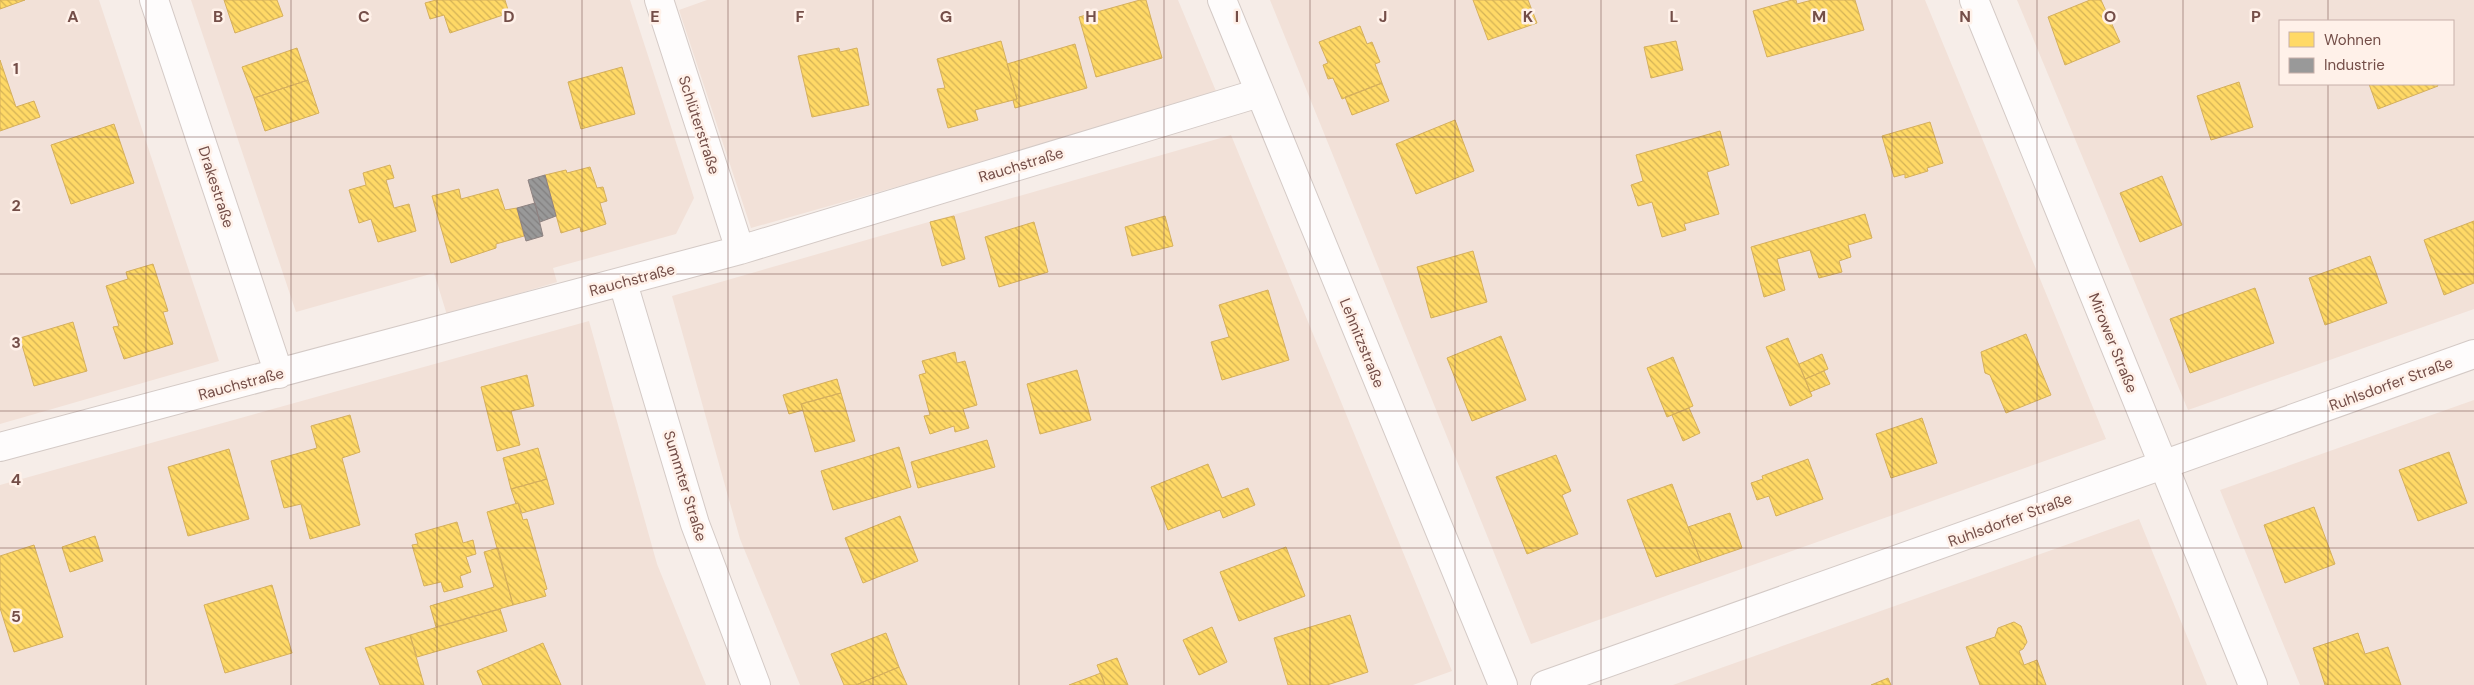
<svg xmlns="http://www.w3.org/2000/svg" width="2474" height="685" font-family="'DM Sans',sans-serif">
	<defs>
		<pattern id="homes-back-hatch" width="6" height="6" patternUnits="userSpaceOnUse" patternTransform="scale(1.25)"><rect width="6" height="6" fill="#ffd966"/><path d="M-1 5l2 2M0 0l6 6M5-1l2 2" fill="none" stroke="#d3b256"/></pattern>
		<pattern id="industry-back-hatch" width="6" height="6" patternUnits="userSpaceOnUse" patternTransform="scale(1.25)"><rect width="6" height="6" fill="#999"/><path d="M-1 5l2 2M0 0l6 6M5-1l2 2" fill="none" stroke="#817f7f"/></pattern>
	</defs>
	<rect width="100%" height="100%" fill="#f6ede8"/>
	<!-- residential -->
	<path fill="#f2e1d8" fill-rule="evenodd" d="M 0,0 L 99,0 L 219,361 L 0,424 Z
		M 191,0 L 630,0 L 694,198 L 676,234 L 553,268 L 557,282 L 447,315 L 434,273 L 296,312 Z
		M 707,0 L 1178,0 L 1218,96 L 751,228 L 679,10 Z
		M 1270,0 L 1925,0 L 2106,439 L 1531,644 Z
		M 2017,0 L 2474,0 L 2474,309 L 2188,410 ZM 2280,21 L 2453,21 L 2453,84 L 2280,84 Z
		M 1231,135 L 1452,671 L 1413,685 L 800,685 L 740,539 L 672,296 Z
		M 589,321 L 657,564 L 706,685 L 0,685 L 0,485 Z
		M 2474,400 L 2474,685 L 2300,685 L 2220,490 Z
		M 2139,519 L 2207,685 L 1673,685 Z"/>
	<!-- homes -->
	<path fill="url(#homes-back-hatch)" stroke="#d5af5d" d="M 0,0 L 25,0 L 0,9 Z
		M 224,0 L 277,0 L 283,16 L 235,33 Z
		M 436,0 L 505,0 L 509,13 L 450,33 L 444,15 L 430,19 L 425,3 Z
		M 1140,0 L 1146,0 L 1162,58 L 1096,77 L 1079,17 Z
		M 1473,0 L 1528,0 L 1537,23 L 1488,40 Z
		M 1792,0 L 1796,0 L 1797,4 L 1812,0 L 1855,0 L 1864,30 L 1767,57 L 1753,11 Z
		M 2090,0 L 2101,0 L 2120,42 L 2065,65 L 2048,17 Z
		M 1360,26 L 1367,44 L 1372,42 L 1380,62 L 1375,64 L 1382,83 L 1342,99 L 1333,78 L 1328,79 L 1323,65 L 1328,63 L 1319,42 Z
		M 1001,41 L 1017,99 L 975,110 L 978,120 L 948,128 L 937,89 L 945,88 L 937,59 Z
		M 1676,41 L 1683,70 L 1651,78 L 1644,47 Z
		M 1075,44 L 1087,88 L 1015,108 L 1013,100 L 1017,99 L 1007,64 Z
		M 297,48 L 308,80 L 254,98 L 242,67 Z
		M 839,48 L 840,52 L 857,48 L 869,105 L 812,117 L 798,56 Z
		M 0,60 L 16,107 L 34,101 L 40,117 L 0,131 Z
		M 622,67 L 635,114 L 581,129 L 568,82 Z
		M 308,80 L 319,113 L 265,131 L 254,98 Z
		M 2239,82 L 2253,127 L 2211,140 L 2197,96 Z
		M 1382,83 L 1389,101 L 1352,115 L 1345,97 Z
		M 2369,84 L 2437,84 L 2438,86 L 2378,109 Z
		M 1455,120 L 1474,171 L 1416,194 L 1396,144 Z
		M 1930,122 L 1943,163 L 1927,168 L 1928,171 L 1905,178 L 1905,174 L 1894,177 L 1882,136 Z
		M 114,124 L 134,183 L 71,204 L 51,145 Z
		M 1720,131 L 1729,165 L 1707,172 L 1719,214 L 1684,224 L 1686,230 L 1662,237 L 1652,202 L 1638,206 L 1631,185 L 1643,181 L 1636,155 Z
		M 390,165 L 394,178 L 386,180 L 394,208 L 409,204 L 416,231 L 378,242 L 371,219 L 359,223 L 349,190 L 366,185 L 363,173 Z
		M 590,167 L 597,188 L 603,187 L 607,201 L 600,203 L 606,224 L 581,232 L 580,227 L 561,233 L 545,175 L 566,170 L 567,173 Z
		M 2162,176 L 2182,225 L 2140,242 L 2120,193 Z
		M 459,189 L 461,199 L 498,189 L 505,210 L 517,208 L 524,236 L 496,244 L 496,248 L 451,263 L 432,196 Z
		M 1865,214 L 1872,238 L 1848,245 L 1851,257 L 1839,261 L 1842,272 L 1819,278 L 1810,250 L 1777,259 L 1785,290 L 1764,297 L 1751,247 Z
		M 954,216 L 965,259 L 942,266 L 930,222 Z
		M 1165,216 L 1173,246 L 1132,256 L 1125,227 Z
		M 2474,221 L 2474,283 L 2444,295 L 2424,240 Z
		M 1034,222 L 1048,272 L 999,287 L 985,237 Z
		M 1473,251 L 1487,302 L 1431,318 L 1417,267 Z
		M 2370,256 L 2387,303 L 2325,325 L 2309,278 Z
		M 153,264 L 168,311 L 163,312 L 173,344 L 124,359 L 113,327 L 119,326 L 106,286 L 128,279 L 126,272 Z
		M 2255,288 L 2274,343 L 2190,373 L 2170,319 Z
		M 1268,290 L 1289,360 L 1222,380 L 1211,342 L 1229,337 L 1219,305 Z
		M 73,322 L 87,371 L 34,386 L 20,338 Z
		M 2026,334 L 2051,395 L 2006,413 L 1990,375 L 1985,373 L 1981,352 Z
		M 1501,336 L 1526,400 L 1472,421 L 1447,358 Z
		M 1788,338 L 1812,396 L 1790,406 L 1766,347 Z
		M 955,352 L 957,363 L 965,361 L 977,405 L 963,409 L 969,428 L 955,432 L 954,426 L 930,434 L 924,416 L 930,415 L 919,375 L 926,373 L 922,361 Z
		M 1822,354 L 1828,369 L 1805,379 L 1799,364 Z
		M 1673,357 L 1693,406 L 1667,417 L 1647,368 Z
		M 1077,370 L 1091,420 L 1040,434 L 1027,384 Z
		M 1824,371 L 1830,384 L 1810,392 L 1805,379 Z
		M 527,375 L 534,406 L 511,411 L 520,445 L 497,451 L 481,387 Z
		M 837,379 L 841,393 L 801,404 L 803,410 L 789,414 L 783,395 Z
		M 841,393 L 855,441 L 815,452 L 801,404 Z
		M 1689,408 L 1700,433 L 1683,441 L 1672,415 Z
		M 350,415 L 360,452 L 342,458 L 360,525 L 310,539 L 301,504 L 284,508 L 271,461 L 317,448 L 311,426 Z
		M 1922,418 L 1937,463 L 1891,478 L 1876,434 Z
		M 987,440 L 995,467 L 918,488 L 911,462 Z
		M 899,447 L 911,487 L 833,510 L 821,471 Z
		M 538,448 L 547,479 L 511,489 L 503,458 Z
		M 229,449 L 249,519 L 188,536 L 168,467 Z
		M 2449,452 L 2467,503 L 2418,521 L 2399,470 Z
		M 1556,455 L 1571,491 L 1562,495 L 1578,534 L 1527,554 L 1496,477 Z
		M 1808,459 L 1823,499 L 1776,516 L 1769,496 L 1757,500 L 1751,483 L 1763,479 L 1762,476 Z
		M 1208,464 L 1222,498 L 1248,488 L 1255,505 L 1223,518 L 1220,510 L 1168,530 L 1151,487 Z
		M 547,479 L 554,504 L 522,513 L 518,503 L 516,504 L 511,489 Z
		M 1672,484 L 1701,562 L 1656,577 L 1627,500 Z
		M 518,503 L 523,520 L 527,519 L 547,589 L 544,590 L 546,596 L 513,605 L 487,512 Z
		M 2314,507 L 2335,564 L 2285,583 L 2264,525 Z
		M 1730,513 L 1742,548 L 1701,562 L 1688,527 Z
		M 900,516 L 918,561 L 863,583 L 845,538 Z
		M 457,522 L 463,543 L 473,540 L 476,554 L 466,557 L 471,572 L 460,576 L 463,587 L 444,592 L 441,582 L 424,586 L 412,545 L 418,544 L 415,534 Z
		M 95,536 L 103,561 L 70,572 L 62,547 Z
		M 34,545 L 63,637 L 14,652 L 0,608 L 0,556 Z
		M 1286,547 L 1305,596 L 1239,621 L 1220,572 Z
		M 498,548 L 513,605 L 436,627 L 430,606 L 494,587 L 484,552 Z
		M 272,585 L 292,653 L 225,673 L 204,605 Z
		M 500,609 L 507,631 L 417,657 L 410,635 Z
		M 1350,615 L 1368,672 L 1327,685 L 1288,685 L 1274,638 Z
		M 2014,622 L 2021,626 L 2027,642 L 2023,649 L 2019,651 L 2024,665 L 2037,660 L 2046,685 L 1980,685 L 1966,647 L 1995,637 L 1998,628 Z
		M 1212,627 L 1227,662 L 1199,675 L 1183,640 Z
		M 886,633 L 899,667 L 856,685 L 844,685 L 831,654 Z
		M 2358,633 L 2365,654 L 2388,647 L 2401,685 L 2325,685 L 2313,648 Z
		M 410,635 L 424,685 L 380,685 L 365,648 Z
		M 543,643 L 561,685 L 483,685 L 477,671 Z
		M 1117,658 L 1128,685 L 1105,685 L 1097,665 Z
		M 899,667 L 907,685 L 856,685 Z
		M 1101,673 L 1105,685 L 1069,685 Z
		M 1888,678 L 1891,685 L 1871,685 Z"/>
	<!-- industry -->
	<path fill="url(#industry-back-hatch)" stroke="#8e8281" d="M 545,175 L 556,216 L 540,222 L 528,180 Z
		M 535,203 L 543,236 L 526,241 L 517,208 Z"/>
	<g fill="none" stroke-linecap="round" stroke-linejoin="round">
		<!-- minor casing -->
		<g stroke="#d4cac6" stroke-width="30">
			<path id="minor" d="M 154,0 L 279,374
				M 659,0 L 740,250
				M 1222,0 L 1503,685
				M 1974,0 L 2253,685
				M 623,283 L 695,524 L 756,685
				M 0,447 L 740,250 L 1259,93
				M 1545,685 L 2474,354"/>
		</g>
		<!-- minor -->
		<use href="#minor" stroke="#fefcfc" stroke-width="28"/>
	</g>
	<!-- grid -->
	<path fill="none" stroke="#744e48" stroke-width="1" stroke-opacity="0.55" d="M 146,0 L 146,685M 291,0 L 291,685M 437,0 L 437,685M 582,0 L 582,685M 728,0 L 728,685M 873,0 L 873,685M 1019,0 L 1019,685M 1164,0 L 1164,685M 1310,0 L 1310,685M 1455,0 L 1455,685M 1601,0 L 1601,685M 1746,0 L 1746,685M 1892,0 L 1892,685M 2037,0 L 2037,685M 2183,0 L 2183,685M 2328,0 L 2328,21M 2328,84 L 2328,685M 0,137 L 2474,137M 0,274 L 2474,274M 0,411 L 2474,411M 0,548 L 2474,548"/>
	<g text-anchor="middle" stroke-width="5" stroke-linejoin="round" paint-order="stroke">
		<!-- street labels -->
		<g font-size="15" fill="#744e48" stroke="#fff1e9">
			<text transform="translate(699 125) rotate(72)" y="5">Schlüterstraße</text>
			<text transform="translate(1021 165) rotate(-17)" y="5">Rauchstraße</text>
			<text transform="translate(216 187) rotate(72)" y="5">Drakestraße</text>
			<text transform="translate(632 280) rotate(-15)" y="5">Rauchstraße</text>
			<text transform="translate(1362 343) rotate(68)" y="5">Lehnitzstraße</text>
			<text transform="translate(2113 343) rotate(68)" y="5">Mirower Straße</text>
			<text transform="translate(241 384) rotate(-15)" y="5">Rauchstraße</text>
			<text transform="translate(2391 384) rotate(-20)" y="5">Ruhlsdorfer Straße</text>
			<text transform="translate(685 486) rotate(73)" y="5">Summter Straße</text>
			<text transform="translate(2010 520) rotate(-20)" y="5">Ruhlsdorfer Straße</text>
		</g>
	</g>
	<g font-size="16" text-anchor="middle" font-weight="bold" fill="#744e48" stroke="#fff1e9" stroke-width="5" stroke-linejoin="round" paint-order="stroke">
		<text x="73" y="22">A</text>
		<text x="218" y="22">B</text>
		<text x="364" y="22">C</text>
		<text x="509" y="22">D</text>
		<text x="655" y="22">E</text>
		<text x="800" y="22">F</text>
		<text x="946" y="22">G</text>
		<text x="1091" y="22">H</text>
		<text x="1237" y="22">I</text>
		<text x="1383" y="22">J</text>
		<text x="1528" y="22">K</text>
		<text x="1674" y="22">L</text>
		<text x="1819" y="22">M</text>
		<text x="1965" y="22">N</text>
		<text x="2110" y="22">O</text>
		<text x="2256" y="22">P</text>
		<text x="16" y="74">1</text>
		<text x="16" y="211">2</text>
		<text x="16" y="348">3</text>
		<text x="16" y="485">4</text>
		<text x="16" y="622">5</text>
	</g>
	<!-- legend -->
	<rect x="2279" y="20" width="175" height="65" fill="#fff1e9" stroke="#c7b0a9"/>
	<rect x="2289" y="32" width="25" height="15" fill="#ffd966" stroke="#c7b0a9"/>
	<text x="2324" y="45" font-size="15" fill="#744e48">Wohnen</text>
	<rect x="2289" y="58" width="25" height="15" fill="#999999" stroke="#c7b0a9"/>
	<text x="2324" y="70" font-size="15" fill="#744e48">Industrie</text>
</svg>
